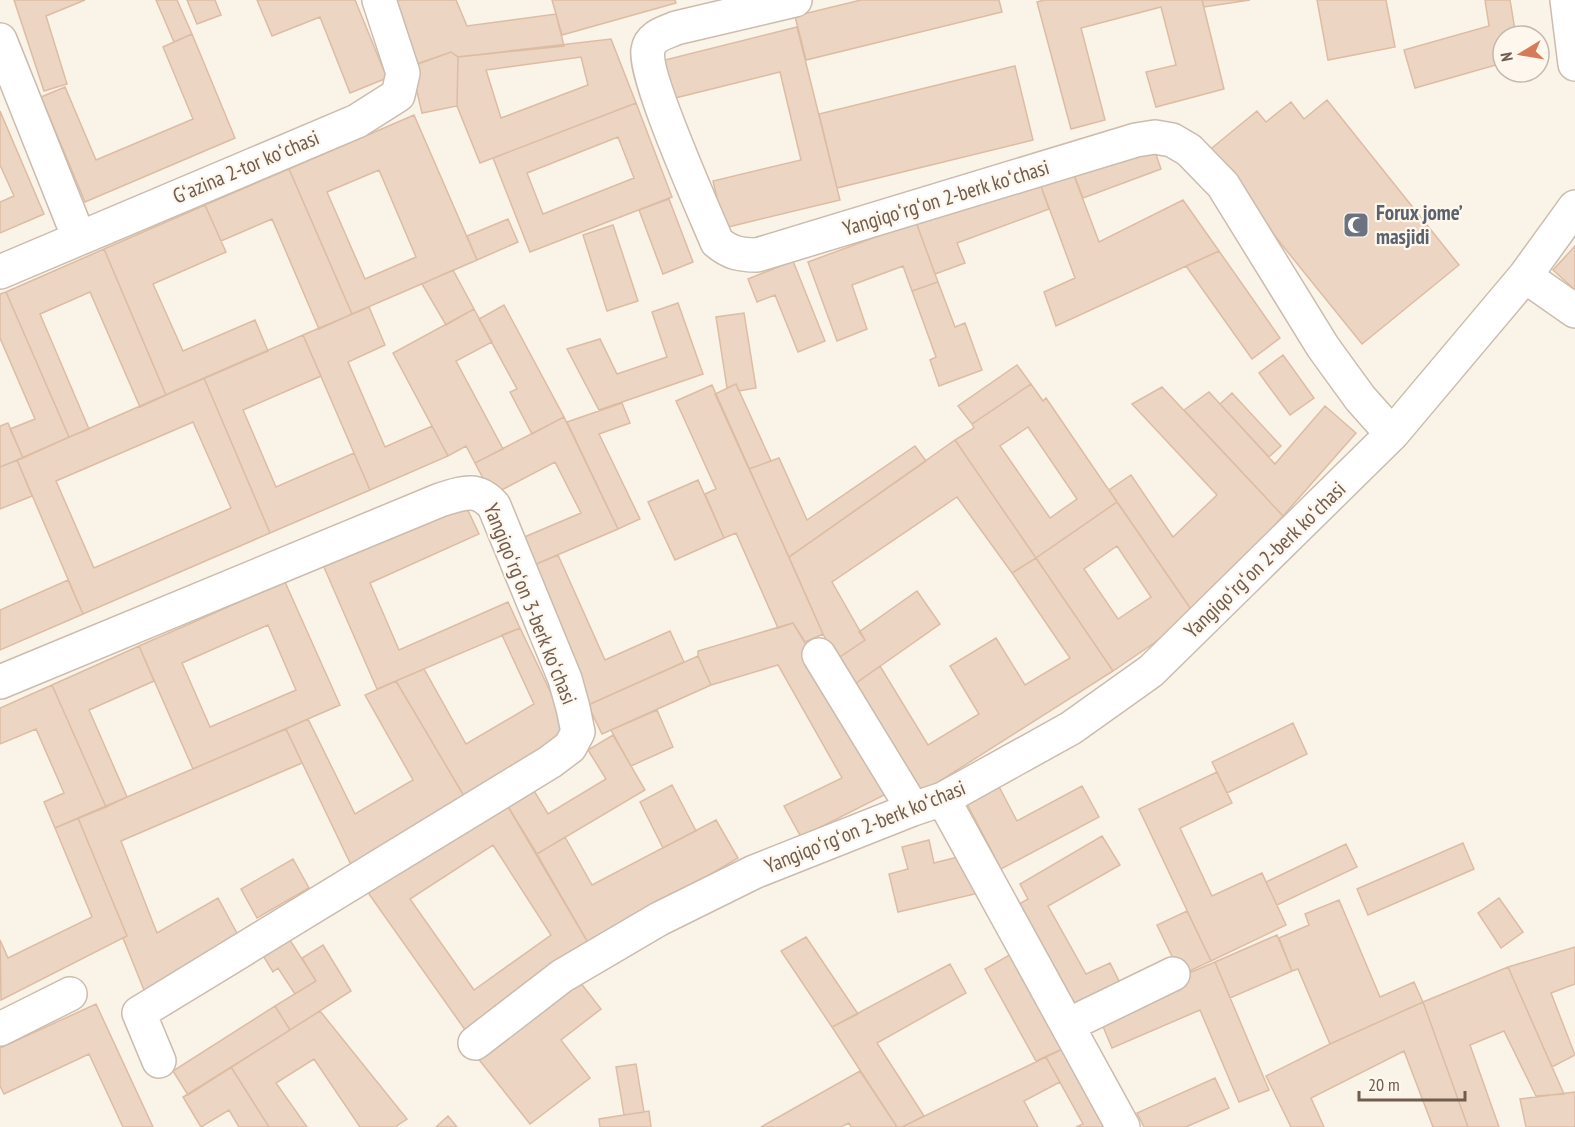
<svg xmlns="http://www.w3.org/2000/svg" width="1575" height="1127" font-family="'PT Sans Narrow',sans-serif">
	<rect width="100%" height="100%" fill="#faf3e7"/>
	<!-- building -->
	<path fill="#ecd5c2" stroke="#ddbca4" stroke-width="1.5" fill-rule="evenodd" d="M 14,0 L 85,0 L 46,16 L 67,84 L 44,91 Z
		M 156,0 L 177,0 L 192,34 L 174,42 Z
		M 187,0 L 215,0 L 221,15 L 197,24 Z
		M 257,0 L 355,0 L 387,78 L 350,93 L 320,17 L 272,36 Z
		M 396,0 L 456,0 L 467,26 L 556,14 L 564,46 L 458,57 L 451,52 L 418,64 Z
		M 552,0 L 675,0 L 676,3 L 562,35 Z
		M 861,0 L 999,0 L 1002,12 L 806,60 L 795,16 Z
		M 1044,0 L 1202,0 L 1224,89 L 1156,107 L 1146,72 L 1176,65 L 1161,7 L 1081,28 L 1105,120 L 1071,129 L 1037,2 Z
		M 1202,0 L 1250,0 L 1204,7 Z
		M 1317,0 L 1386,0 L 1395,47 L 1328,60 Z
		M 1485,0 L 1510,0 L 1516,36 L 1503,36 L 1503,63 L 1415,88 L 1404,50 L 1489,26 Z
		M 797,27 L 840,200 L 724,228 L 713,181 L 801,160 L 780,72 L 671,99 L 661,61 Z
		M 192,34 L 235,138 L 85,202 L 41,97 L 65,87 L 96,160 L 193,119 L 163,47 Z
		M 611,39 L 636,103 L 480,163 L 457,106 L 458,57 ZM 581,57 L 588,85 L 501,118 L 486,70 Z
		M 451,52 L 458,57 L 457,106 L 422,113 L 411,66 Z
		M 1015,66 L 1033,140 L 837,188 L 819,114 Z
		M 1327,100 L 1459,265 L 1362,344 L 1207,152 L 1257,111 L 1266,122 L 1291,102 L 1304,119 Z
		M 636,103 L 672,197 L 530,252 L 493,158 ZM 618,137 L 634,178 L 543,214 L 527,173 Z
		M 0,111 L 44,214 L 0,233 L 0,202 L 14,196 L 0,165 Z
		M 414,115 L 477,260 L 352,314 L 289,169 ZM 379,170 L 416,257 L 365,279 L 327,192 Z
		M 1152,143 L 1161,169 L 1083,198 L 1073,172 Z
		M 1070,165 L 1099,242 L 1183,200 L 1219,251 L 1056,326 L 1044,292 L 1075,278 L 1038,178 Z
		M 289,169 L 352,314 L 319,329 L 272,219 L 221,241 L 205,205 Z
		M 1038,178 L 1049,209 L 957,243 L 965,263 L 935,274 L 916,222 Z
		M 669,199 L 693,262 L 663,274 L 639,210 Z
		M 205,205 L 226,252 L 153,284 L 183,351 L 255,320 L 268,351 L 166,395 L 104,249 Z
		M 508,219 L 518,242 L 477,260 L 467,236 Z
		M 916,222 L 938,282 L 912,291 L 903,266 L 852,285 L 867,329 L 837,341 L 808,262 Z
		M 613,225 L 638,301 L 607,311 L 583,235 Z
		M 1575,246 L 1575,290 L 1553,270 Z
		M 104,249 L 166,395 L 140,407 L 90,292 L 40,314 L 89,429 L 69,437 L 6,292 Z
		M 1219,251 L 1280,338 L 1252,359 L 1186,266 Z
		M 793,261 L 825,341 L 798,352 L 775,295 L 757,302 L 748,279 Z
		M 453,270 L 474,309 L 446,325 L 422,284 Z
		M 938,282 L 955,327 L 965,323 L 982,370 L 939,386 L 930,360 L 936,357 L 912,291 Z
		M 6,292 L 69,437 L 23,458 L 10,429 L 35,419 L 0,338 L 0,294 Z
		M 678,303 L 703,374 L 599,410 L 567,349 L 600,339 L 617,374 L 667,357 L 652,312 Z
		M 504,305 L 564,417 L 532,434 L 510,392 L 517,389 L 479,319 Z
		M 369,307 L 385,345 L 348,362 L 385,447 L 432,426 L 448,456 L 370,490 L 303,335 Z
		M 474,309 L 492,342 L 456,361 L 503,449 L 475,463 L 466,446 L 448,456 L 393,353 Z
		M 744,313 L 756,388 L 739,391 L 736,384 L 727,388 L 716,317 Z
		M 303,335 L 321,376 L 243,410 L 276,487 L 354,453 L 370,490 L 270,533 L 204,378 Z
		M 1283,355 L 1314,398 L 1290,415 L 1259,373 Z
		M 1017,365 L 1031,384 L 972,424 L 958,406 Z
		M 204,378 L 270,533 L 83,614 L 17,460 ZM 193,422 L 231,508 L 94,568 L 56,481 Z
		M 736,384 L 771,461 L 749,469 L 715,394 Z
		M 1031,384 L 1043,401 L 1046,398 L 1117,502 L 1036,558 L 955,440 L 974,428 L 972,424 ZM 1028,427 L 1077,499 L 1050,518 L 1000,446 Z
		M 712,385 L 823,634 L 805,642 L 793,623 L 778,628 L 736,533 L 724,538 L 705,494 L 716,489 L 676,401 Z
		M 1162,387 L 1283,516 L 1195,615 L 1109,490 L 1131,475 L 1173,537 L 1217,495 L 1132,404 Z
		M 1209,392 L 1275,464 L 1325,406 L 1356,433 L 1283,516 L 1184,410 Z
		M 1232,393 L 1281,446 L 1269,457 L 1220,404 Z
		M 622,403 L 630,423 L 599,434 L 640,519 L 618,529 L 567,422 Z
		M 564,417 L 618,529 L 527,568 L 515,541 L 581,513 L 555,462 L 492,495 L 475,463 Z
		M 8,423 L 23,458 L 0,467 L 0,426 Z
		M 955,440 L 1036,558 L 1012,573 L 957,497 L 832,582 L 865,640 L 837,659 L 823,634 L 789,557 Z
		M 915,446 L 926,461 L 789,557 L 749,469 L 779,458 L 807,520 Z
		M 17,460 L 32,496 L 0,509 L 0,467 Z
		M 698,480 L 724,538 L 675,560 L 648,502 Z
		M 464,502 L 479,534 L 370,583 L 399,650 L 508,602 L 520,628 L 377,689 L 323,565 Z
		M 1117,502 L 1195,615 L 1113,671 L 1036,558 ZM 1117,546 L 1151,597 L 1118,619 L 1084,569 Z
		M 558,555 L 605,660 L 670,631 L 684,662 L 588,705 L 527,568 Z
		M 1036,558 L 1113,671 L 913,798 L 852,686 L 880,666 L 928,745 L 979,714 L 950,666 L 996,638 L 1025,685 L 1070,658 L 1012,573 Z
		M 68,580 L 83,614 L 0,650 L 0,610 Z
		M 285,582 L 340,705 L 193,769 L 139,646 ZM 268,625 L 296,690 L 210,727 L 182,663 Z
		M 917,591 L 940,624 L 852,686 L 837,659 L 865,640 L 859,632 Z
		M 793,623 L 894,790 L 801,837 L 784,806 L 842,778 L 778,665 L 711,685 L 698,656 L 698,651 Z
		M 520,628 L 569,731 L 464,796 L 396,681 L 424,669 L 466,744 L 534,704 L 502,635 Z
		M 139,646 L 154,681 L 89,710 L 127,797 L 106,807 L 52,685 Z
		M 698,656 L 711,685 L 602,734 L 588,705 Z
		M 396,681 L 464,796 L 352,867 L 286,729 L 308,719 L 355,814 L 413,780 L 365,695 Z
		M 52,685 L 106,807 L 55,828 L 44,802 L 64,793 L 36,729 L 0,744 L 0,708 Z
		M 657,710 L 673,747 L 631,766 L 611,730 Z
		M 1293,723 L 1307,754 L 1227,793 L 1212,762 Z
		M 286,729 L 302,763 L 121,841 L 157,933 L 218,898 L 239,937 L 146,995 L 123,938 L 127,936 L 78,818 Z
		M 613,735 L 645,790 L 537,854 L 504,800 L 530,784 L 548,814 L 606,779 L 588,750 Z
		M 1217,772 L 1232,803 L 1180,828 L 1212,896 L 1262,873 L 1286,925 L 1211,961 L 1139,809 Z
		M 996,781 L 1017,821 L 1082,786 L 1099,817 L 1001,869 L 964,798 Z
		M 672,785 L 696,831 L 663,848 L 640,802 Z
		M 504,800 L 590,946 L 468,1034 L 364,887 ZM 493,845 L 551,935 L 474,990 L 410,899 Z
		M 78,818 L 127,936 L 1,1000 L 0,940 L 8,958 L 92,917 L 55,828 Z
		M 716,820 L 738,858 L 590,946 L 537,854 L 565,837 L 592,885 Z
		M 1102,836 L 1120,865 L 1048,906 L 1086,974 L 1110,963 L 1126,995 L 1072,1020 L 1009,910 L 1028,899 L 1020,884 Z
		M 929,840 L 934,863 L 970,854 L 979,893 L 898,912 L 889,874 L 908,869 L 902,847 Z
		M 1463,843 L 1474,869 L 1368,915 L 1357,889 Z
		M 1346,844 L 1357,867 L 1277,905 L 1266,882 Z
		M 293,859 L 309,888 L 257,918 L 241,889 Z
		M 1499,898 L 1523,932 L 1501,948 L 1478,913 Z
		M 1339,900 L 1380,997 L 1414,982 L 1423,1002 L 1330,1044 L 1298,969 L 1292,971 L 1279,938 L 1309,925 L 1305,914 Z
		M 1187,911 L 1211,961 L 1181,975 L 1157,925 Z
		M 1277,935 L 1292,971 L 1230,998 L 1215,962 Z
		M 288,937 L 316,981 L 295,994 L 278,968 L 273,972 L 262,954 Z
		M 806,937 L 858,1014 L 832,1027 L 781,951 Z
		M 323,945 L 351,991 L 290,1030 L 275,1006 L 316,981 L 302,958 Z
		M 1575,947 L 1575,984 L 1551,993 L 1575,1055 L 1552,1067 L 1508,967 Z
		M 1020,949 L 1073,1044 L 1036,1061 L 985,969 Z
		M 1215,962 L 1269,1090 L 1239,1102 L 1200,1010 L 1112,1048 L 1097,1012 Z
		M 950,964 L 966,993 L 877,1043 L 924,1116 L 902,1127 L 897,1127 L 832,1027 Z
		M 1508,967 L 1564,1094 L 1536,1096 L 1504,1031 L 1470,1045 L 1499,1127 L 1468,1127 L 1423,1002 Z
		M 573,973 L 601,1009 L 561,1040 L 590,1078 L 530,1124 L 473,1052 Z
		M 1423,1002 L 1468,1127 L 1433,1127 L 1404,1051 L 1311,1098 L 1324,1127 L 1291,1127 L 1266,1076 L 1330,1044 Z
		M 96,1004 L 153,1127 L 123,1127 L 89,1054 L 4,1094 L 0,1086 L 0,1048 Z
		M 275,1006 L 290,1030 L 188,1095 L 173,1071 Z
		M 320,1011 L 407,1119 L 395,1127 L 360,1127 L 314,1059 L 276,1083 L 307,1127 L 269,1127 L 231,1067 Z
		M 1073,1044 L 1119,1127 L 1076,1127 L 1083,1124 L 1046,1057 Z
		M 1046,1057 L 1060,1082 L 1024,1101 L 1038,1127 L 902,1127 Z
		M 636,1064 L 644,1112 L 624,1115 L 616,1067 Z
		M 231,1067 L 269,1127 L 239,1127 L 229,1110 L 201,1127 L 183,1097 Z
		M 860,1071 L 897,1127 L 851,1127 L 849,1123 L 841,1127 L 761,1127 Z
		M 1215,1078 L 1229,1108 L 1186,1127 L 1144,1127 L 1137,1113 Z
		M 1575,1092 L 1575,1127 L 1526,1127 L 1520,1099 Z
		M 649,1111 L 651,1127 L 600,1127 L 599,1119 Z
		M 448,1116 L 457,1127 L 436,1127 Z"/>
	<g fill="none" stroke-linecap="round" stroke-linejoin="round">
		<!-- minor casing -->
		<g stroke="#cbbcae" stroke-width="36">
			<path id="minor" d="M 795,0 L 676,28 C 665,33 650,36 648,50 C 643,75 704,211 717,242 C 730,253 740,255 757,255 L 1136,140 L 1155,137 L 1172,140 L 1189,150 L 1223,185 L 1323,347 L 1360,398 L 1392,434
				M 1567,0 L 1575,64
				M 0,40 L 79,238
				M 0,272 L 357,121 L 398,95 L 403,73 L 379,0
				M 1525,276 L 1575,311
				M 819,655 L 913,809
				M 0,682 L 440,500 C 463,493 477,486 494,506 L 565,679 L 573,708 L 578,732 L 570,747 L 550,762 L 139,1013 L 159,1061
				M 943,799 L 1123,1127
				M 1068,1025 L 1173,974
				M 0,1029 L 70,994
				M 475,1043 L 562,976 L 659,919 L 754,872 L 913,809 L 943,799 L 1071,728 L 1151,671 L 1392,434 L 1525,276 L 1575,207"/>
		</g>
		<!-- minor -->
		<use href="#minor" stroke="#fff" stroke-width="33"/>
	</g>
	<!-- icons -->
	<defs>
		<g id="mosque-square" transform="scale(1.35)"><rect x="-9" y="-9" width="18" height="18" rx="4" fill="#6b7280" stroke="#fdf7ed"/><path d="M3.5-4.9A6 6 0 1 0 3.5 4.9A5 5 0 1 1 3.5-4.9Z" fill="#fff"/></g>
	</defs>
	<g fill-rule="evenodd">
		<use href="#mosque-square" x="1356" y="225"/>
	</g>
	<g text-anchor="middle" stroke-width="4.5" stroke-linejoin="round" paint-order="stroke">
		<!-- street labels -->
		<g font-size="21" fill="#715c4e" stroke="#fdf7ed">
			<text transform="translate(246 167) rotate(-23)" y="7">Gʻazina 2-tor koʻchasi</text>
			<text transform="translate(946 198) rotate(-17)" y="7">Yangiqoʻrgʻon 2-berk koʻchasi</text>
			<text transform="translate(1265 560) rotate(-44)" y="7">Yangiqoʻrgʻon 2-berk koʻchasi</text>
			<text transform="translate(530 604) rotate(68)" y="7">Yangiqoʻrgʻon 3-berk koʻchasi</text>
			<text transform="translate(865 827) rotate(-22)" y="7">Yangiqoʻrgʻon 2-berk koʻchasi</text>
		</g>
		<!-- worship labels -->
		<g font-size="21" font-weight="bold" fill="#5b616d" stroke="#fdf7ed" text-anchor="start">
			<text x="1376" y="220">Forux jome’<tspan x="1376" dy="24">masjidi</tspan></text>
		</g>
	</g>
	<!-- north arrow -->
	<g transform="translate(1521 54) rotate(259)"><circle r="28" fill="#fdf7ed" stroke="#c5b9ad" stroke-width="1.5"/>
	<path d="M0-4.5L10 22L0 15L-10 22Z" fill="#d67b5a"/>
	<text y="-9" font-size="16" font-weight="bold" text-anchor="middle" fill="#715c4e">N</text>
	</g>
	<!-- scale -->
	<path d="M1359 1091v9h106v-9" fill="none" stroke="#715c4e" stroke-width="3"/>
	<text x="1368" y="1091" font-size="18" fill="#715c4e" stroke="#fdf7ed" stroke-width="4.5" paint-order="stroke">20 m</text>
</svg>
